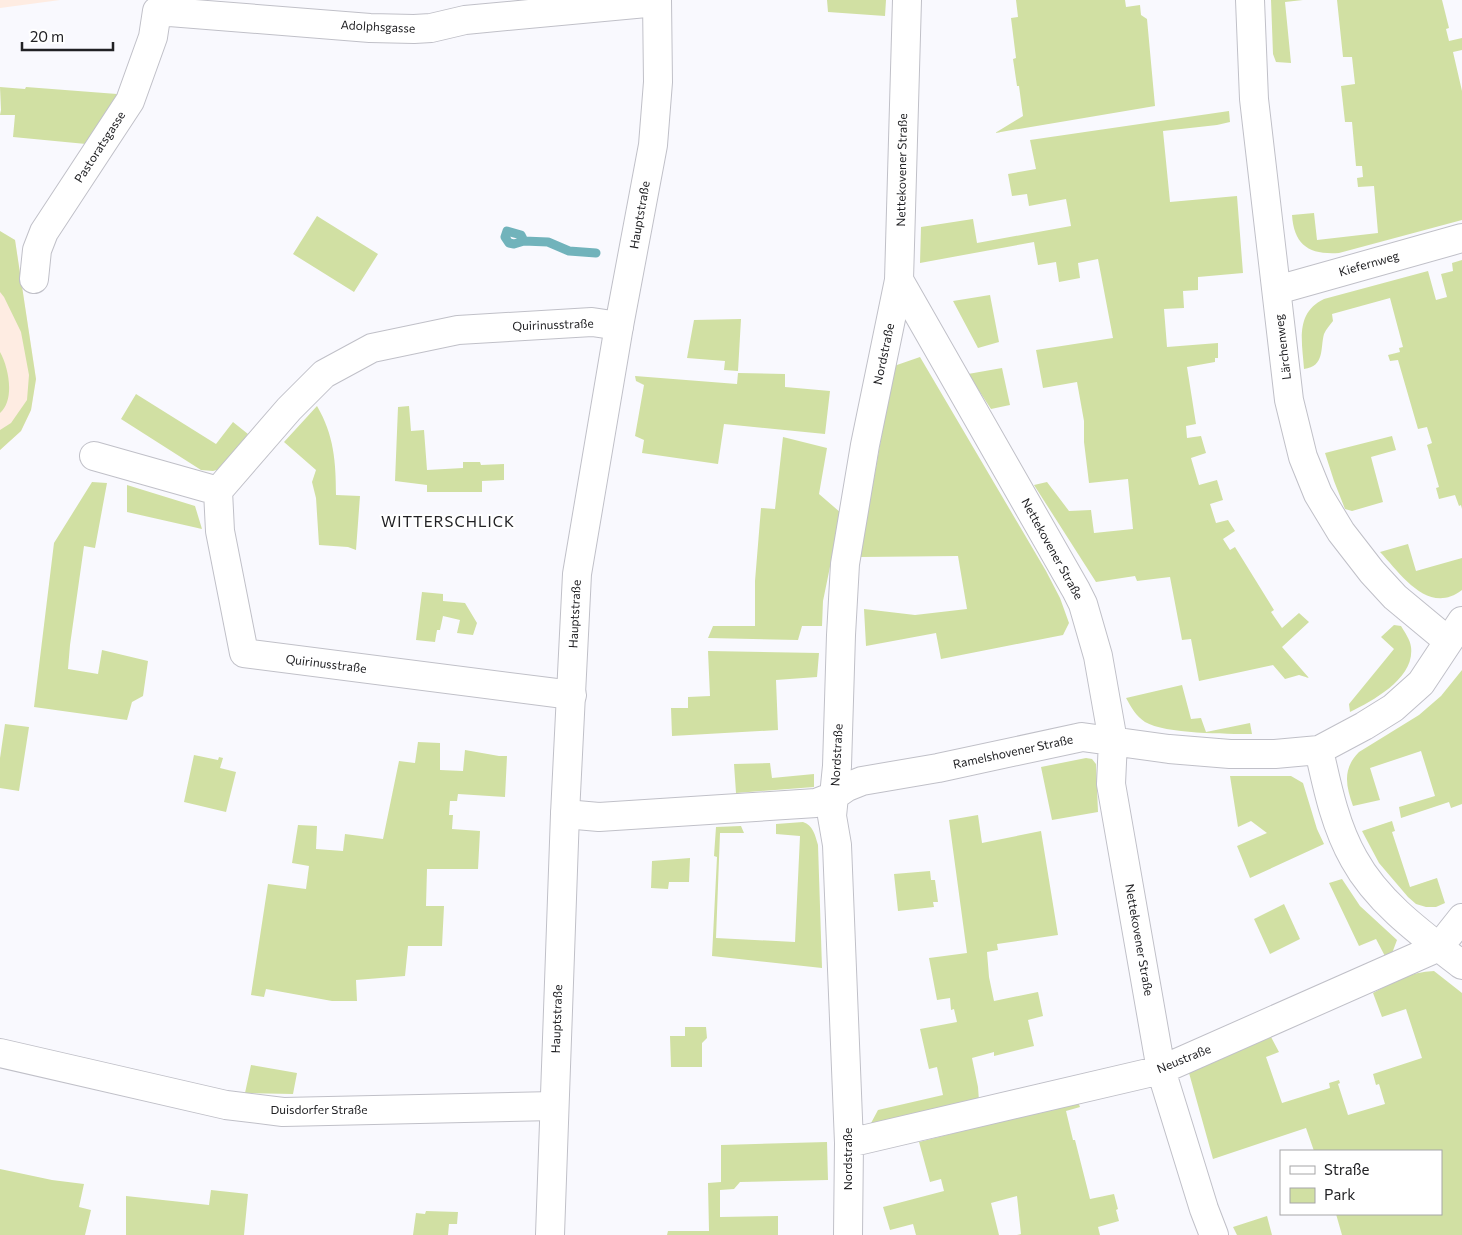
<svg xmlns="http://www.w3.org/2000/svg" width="1462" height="1235" font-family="Commissioner,sans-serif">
	<rect width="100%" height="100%" fill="#f9f9fe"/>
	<!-- industrial -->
	<path fill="#feece2" d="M 0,0 L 60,0 L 0,8 Z
		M 0,232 L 15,240 L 36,379 L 31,410 L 21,431 L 0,450 Z"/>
	<!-- green -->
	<path fill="#d1e0a3" d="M 827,0 L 886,0 L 885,16 L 828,12 Z
		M 1016,0 L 1125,0 L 1126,7 L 1140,5 L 1141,15 L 1147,19 L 1155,106 L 995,133 L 1023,116 L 1019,86 L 1017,86 L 1013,59 L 1016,58 L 1011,18 L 1018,17 Z
		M 1271,0 L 1303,0 L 1285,2 L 1291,63 L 1276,62 L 1273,54 Z
		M 1337,0 L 1442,0 L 1449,28 L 1446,29 L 1449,41 L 1462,38 L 1462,50 L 1453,52 L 1462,91 L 1462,220 L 1339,253 C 1309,255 1294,245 1292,215 L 1314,213 L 1317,240 L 1378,233 L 1374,186 L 1358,187 L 1357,178 L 1363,177 L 1362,166 L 1356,166 L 1352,122 L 1345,122 L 1341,86 L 1355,84 L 1352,57 L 1343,57 Z
		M 0,87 L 25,89 L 26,87 L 117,94 L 86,144 L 13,137 L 15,115 L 0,115 L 1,110 Z
		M 1229,111 L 1230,122 L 1217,125 L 1163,131 L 1170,202 L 1237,196 L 1243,273 L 1198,277 L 1198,290 L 1183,291 L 1184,308 L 1164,309 L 1167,347 L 1218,343 L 1218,358 L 1215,358 L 1215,362 L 1187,367 L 1196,424 L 1186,426 L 1187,438 L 1201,436 L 1206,453 L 1191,458 L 1199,485 L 1217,480 L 1223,500 L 1210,504 L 1216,523 L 1228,520 L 1235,531 L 1223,539 L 1230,550 L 1235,547 L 1274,610 L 1271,612 L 1282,628 L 1299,613 L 1309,622 L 1282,647 L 1309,678 L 1299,675 L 1285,679 L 1273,665 L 1199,681 L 1191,639 L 1182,640 L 1170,577 L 1137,581 L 1135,576 L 1096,582 L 1034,485 L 1047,482 L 1069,511 L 1091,510 L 1094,533 L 1133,529 L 1128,479 L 1089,483 L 1084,442 L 1084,421 L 1077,382 L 1043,388 L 1036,350 L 1113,338 L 1098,259 L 1078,263 L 1080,278 L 1059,282 L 1056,262 L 1038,265 L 1034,242 L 920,263 L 921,227 L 973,219 L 977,243 L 1071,226 L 1066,199 L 1029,206 L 1027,194 L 1012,196 L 1008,174 L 1036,169 L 1030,140 Z
		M 317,216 L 378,254 L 354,292 L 293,254 Z
		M 0,231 L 15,240 L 36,379 L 31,410 L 21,431 L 0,450 L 0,430 L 11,423 L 27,400 L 29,375 L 21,332 L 4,297 L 0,292 Z
		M 1462,260 L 1462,509 L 1461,505 L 1459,506 L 1455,495 L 1439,499 L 1436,488 L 1439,487 L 1427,445 L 1432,443 L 1427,427 L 1418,429 L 1398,360 L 1390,361 L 1388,355 L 1400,352 L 1399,348 L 1403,347 L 1390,298 L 1332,314 L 1333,321 C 1330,325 1326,329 1324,334 C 1320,349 1325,366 1304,369 C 1302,341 1295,313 1324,299 L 1428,271 L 1436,300 L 1447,297 L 1441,274 L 1453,271 L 1452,263 Z
		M 990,295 L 999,342 L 978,348 L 953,301 Z
		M 741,319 L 738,371 L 724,370 L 725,361 L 687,358 L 694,320 Z
		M 0,352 C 9,368 15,400 0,413 Z
		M 920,357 L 1046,571 L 1060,598 L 1069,623 L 1063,635 L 941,659 L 936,633 L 866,646 L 864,609 L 915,615 L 967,609 L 958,556 L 860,557 L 894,366 Z
		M 1002,368 L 1010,405 L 991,409 L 968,374 Z
		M 738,373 L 785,374 L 785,387 L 830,391 L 825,434 L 724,424 L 718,464 L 642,453 L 644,440 L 635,436 L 644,385 L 636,381 L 635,376 L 737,384 Z
		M 136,394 L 216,444 L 233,422 L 248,434 L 220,469 L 213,471 L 201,470 L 121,419 Z
		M 317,406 C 334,435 336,462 336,495 L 360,496 L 356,550 L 348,547 L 319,545 L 316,498 L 312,482 L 316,470 L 284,442 Z
		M 409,406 L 411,431 L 424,430 L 427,470 L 463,468 L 463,462 L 480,462 L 481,465 L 504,464 L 504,480 L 482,481 L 482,492 L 427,492 L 427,485 L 395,481 L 398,407 Z
		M 1392,436 L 1396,450 L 1371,457 L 1383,502 L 1352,511 L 1345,509 L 1334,481 L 1325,453 Z
		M 783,437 L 827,448 L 819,494 L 841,513 L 823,601 L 822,626 L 802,626 L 798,640 L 708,638 L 713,626 L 755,626 L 755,581 L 761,508 L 775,509 Z
		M 92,482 L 107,483 L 95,548 L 84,546 L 70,645 L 68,669 L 98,674 L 102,650 L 148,661 L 143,696 L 132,702 L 127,720 L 34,707 L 54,543 Z
		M 127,485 L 195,506 L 202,529 L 127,512 Z
		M 1408,544 L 1416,571 L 1462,558 L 1462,590 C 1428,616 1401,574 1380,552 Z
		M 422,592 L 443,594 L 443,601 L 465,603 L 477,623 L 473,635 L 457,633 L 460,620 L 443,616 L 440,630 L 437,630 L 435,642 L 416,640 Z
		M 1394,625 L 1401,626 C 1405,633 1410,639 1411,647 C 1415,678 1374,700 1350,712 L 1349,704 L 1394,649 L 1381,637 Z
		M 708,651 L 819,653 L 817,677 L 776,680 L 778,730 L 672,736 L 671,708 L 688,708 L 688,697 L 710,696 Z
		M 1462,670 L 1462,804 L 1451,808 L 1449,802 L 1401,818 L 1399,807 L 1435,796 L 1421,751 L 1370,768 L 1380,800 L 1353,806 C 1346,786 1342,769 1359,752 L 1419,715 L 1441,696 Z
		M 1182,685 L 1191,719 L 1201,718 L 1206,732 L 1250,723 L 1252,734 C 1227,734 1165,734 1145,722 C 1136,716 1131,707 1126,698 Z
		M 5,724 L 29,727 L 19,791 L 0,788 L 0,758 Z
		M 418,742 L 440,743 L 440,770 L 463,771 L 465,750 L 499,756 L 507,756 L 505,797 L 458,794 L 457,801 L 450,801 L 449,815 L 453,815 L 452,829 L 480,831 L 478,869 L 427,869 L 426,906 L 444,906 L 442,946 L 408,946 L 405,976 L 356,980 L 357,1001 L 332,1001 L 266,989 L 264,997 L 251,995 L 268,884 L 306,889 L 309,866 L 292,863 L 298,825 L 317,826 L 316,849 L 343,851 L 345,834 L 383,839 L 399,761 L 415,763 Z
		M 194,755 L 218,760 L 219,757 L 223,758 L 220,768 L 236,772 L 226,812 L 184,802 Z
		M 1086,758 L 1092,759 L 1096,764 L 1098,812 L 1052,820 L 1041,767 Z
		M 770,763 L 772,778 L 814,774 L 814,787 L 736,793 L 734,764 Z
		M 1230,776 L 1291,776 L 1303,783 L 1317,829 L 1324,844 L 1250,878 L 1237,846 L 1267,833 L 1251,821 L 1238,827 Z
		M 978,815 L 982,843 L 1041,831 L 1058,935 L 997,944 L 998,950 L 987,952 L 989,977 L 994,1001 L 1038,992 L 1043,1016 L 1028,1020 L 1034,1046 L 994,1056 L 994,1052 L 972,1058 L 978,1087 L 979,1101 L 870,1125 L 878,1110 L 943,1095 L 937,1067 L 929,1069 L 920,1029 L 957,1022 L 954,1009 L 951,1010 L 950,998 L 937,1000 L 929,958 L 967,953 L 949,820 Z
		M 1392,821 L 1395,831 L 1392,832 L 1410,887 L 1437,878 L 1445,903 L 1436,907 L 1426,907 L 1416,904 L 1408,897 L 1379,863 L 1362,831 Z
		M 803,822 C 813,825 815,835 818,845 L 822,968 L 712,956 L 717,857 L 714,856 L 716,827 L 741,826 L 744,833 L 720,833 L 716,938 L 795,942 L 800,836 L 776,834 L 776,824 Z
		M 690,858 L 689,882 L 669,882 L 668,889 L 651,888 L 652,861 Z
		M 930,871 L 931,880 L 935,880 L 938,902 L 933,902 L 934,907 L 898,911 L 894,874 Z
		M 1342,879 L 1360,906 L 1397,940 L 1391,956 L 1386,958 L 1376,939 L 1359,946 L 1329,883 Z
		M 1284,904 L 1300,939 L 1270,954 L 1254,919 Z
		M 1434,971 L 1462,993 L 1462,1235 L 1342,1235 L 1336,1214 L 1441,1214 L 1441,1151 L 1314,1151 L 1306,1128 L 1213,1159 L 1189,1073 L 1271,1037 L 1279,1052 L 1266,1057 L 1282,1103 L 1330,1088 L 1329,1083 L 1339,1080 L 1340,1083 L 1338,1084 L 1348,1115 L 1385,1104 L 1379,1084 L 1376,1085 L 1373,1074 L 1422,1058 L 1406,1009 L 1382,1017 L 1373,993 C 1393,982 1410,972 1434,971 Z
		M 685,1027 L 706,1027 L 707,1038 L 702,1043 L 702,1067 L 671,1067 L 670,1036 L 685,1036 Z
		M 251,1065 L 297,1073 L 293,1094 L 245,1093 Z
		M 1078,1102 L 1080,1107 L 1066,1111 L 1073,1140 L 1075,1140 L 1090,1199 L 1114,1194 L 1118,1209 L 1116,1210 L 1119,1221 L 1098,1227 L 1100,1235 L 1017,1235 L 1021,1234 L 1017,1196 L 991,1203 L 999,1235 L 916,1235 L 913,1224 L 890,1230 L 883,1207 L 944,1191 L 941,1179 L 930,1182 L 919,1142 Z
		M 827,1142 L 828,1180 L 740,1182 L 734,1189 L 720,1190 L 720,1217 L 778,1216 L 778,1235 L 667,1235 L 668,1231 L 709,1231 L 708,1183 L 721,1182 L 721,1145 Z
		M 0,1169 L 52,1180 L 84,1184 L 79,1207 L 91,1210 L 85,1235 L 0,1235 Z
		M 211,1190 L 248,1194 L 244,1235 L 126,1235 L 126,1196 L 209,1205 Z
		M 426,1211 L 458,1212 L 457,1224 L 449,1224 L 448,1235 L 413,1235 L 416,1213 L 425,1214 Z
		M 1267,1216 L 1272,1235 L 1237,1235 L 1233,1227 Z"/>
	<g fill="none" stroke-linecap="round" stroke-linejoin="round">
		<!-- stream -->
		<path stroke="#71b3bb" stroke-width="9" d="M 524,241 L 514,244 L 509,243 L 505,237 L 507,231 L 521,235 L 524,241 L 548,242 L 569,251 L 596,253"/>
		<!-- minor casing -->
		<g stroke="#c0c0c8" stroke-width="30">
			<path id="minor" d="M 907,0 L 899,280 L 1076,590 L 1083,604 L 1098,656 L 1113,741 L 1111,784 L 1161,1070 L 1204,1209 L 1214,1235
				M 1250,0 L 1254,99 L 1289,400 L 1303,457 L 1318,494 L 1341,532 L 1372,572 L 1395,597 L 1448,641
				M 34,279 L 37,250 L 44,232 L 130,101 L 153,37 L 157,11 L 370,28 L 414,29 L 431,28 L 465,20 L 657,2
				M 1277,290 L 1462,238
				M 94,456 L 218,491
				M 572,695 L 244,653 L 220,531 L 218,491 L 289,409 L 324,374 L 372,348 L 458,330 L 592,322 L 619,326
				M 1319,750 C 1327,786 1335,826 1354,859 C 1378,903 1423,935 1462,965
				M 565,814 L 599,817 L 816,803 L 834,796 L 847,787 L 862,781 L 938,768 L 1082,737 L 1169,749 L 1230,754 L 1275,754 L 1319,750 L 1364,726 L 1393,708 L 1421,683 L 1462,621
				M 0,1053 L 226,1105 L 283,1112 L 554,1106
				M 849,1143 L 1161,1070 L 1439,947 L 1462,918
				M 848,1235 L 849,1143 L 837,845 L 832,816 L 837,766 L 841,635 L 845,564 L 865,445 L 899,280"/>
		</g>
		<!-- major casing -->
		<g stroke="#c0c0c8" stroke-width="30">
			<path id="major" d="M 550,1235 L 565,814 L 577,574 L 619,326 L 653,145 L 658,82 L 657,0"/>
		</g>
		<!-- minor -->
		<use href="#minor" stroke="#fff" stroke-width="28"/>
		<!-- major -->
		<use href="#major" stroke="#fff" stroke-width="28"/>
	</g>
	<g text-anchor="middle" stroke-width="4" stroke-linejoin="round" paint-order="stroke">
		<!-- street labels -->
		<g font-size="12" fill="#212124" stroke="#fff">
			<text transform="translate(378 27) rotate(3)" y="4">Adolphsgasse</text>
			<text transform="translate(100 147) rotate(-57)" y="4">Pastoratsgasse</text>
			<text transform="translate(902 170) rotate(-89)" y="4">Nettekovener Straße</text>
			<text transform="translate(640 215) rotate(-80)" y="4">Hauptstraße</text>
			<text transform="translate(1369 264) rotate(-16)" y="4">Kiefernweg</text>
			<text transform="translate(553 325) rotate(-2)" y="4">Quirinusstraße</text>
			<text transform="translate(1283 347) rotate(-97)" y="4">Lärchenweg</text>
			<text transform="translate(884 354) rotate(-78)" y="4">Nordstraße</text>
			<text transform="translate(1052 549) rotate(61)" y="4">Nettekovener Straße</text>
			<text transform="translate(575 614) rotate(-87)" y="4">Hauptstraße</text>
			<text transform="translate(326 664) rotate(7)" y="4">Quirinusstraße</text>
			<text transform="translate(1013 752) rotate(-12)" y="4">Ramelshovener Straße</text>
			<text transform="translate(837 755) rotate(-87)" y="4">Nordstraße</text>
			<text transform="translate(1139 940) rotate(80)" y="4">Nettekovener Straße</text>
			<text transform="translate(557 1019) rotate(-88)" y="4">Hauptstraße</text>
			<text transform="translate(1184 1059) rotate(-22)" y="4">Neustraße</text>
			<text x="319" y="1114">Duisdorfer Straße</text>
			<text transform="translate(848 1159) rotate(-90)" y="4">Nordstraße</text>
		</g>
		<!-- quarter labels -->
		<g font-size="15" letter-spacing="1" fill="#212124" stroke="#fff">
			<text x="448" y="527">WITTERSCHLICK</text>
		</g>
	</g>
	<!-- legend -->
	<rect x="1280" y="1150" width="162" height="65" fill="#ffffff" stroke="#a6a6a7"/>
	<rect x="1290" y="1166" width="25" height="8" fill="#ffffff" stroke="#a6a6a7"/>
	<text x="1324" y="1175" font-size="15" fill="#212124">Straße</text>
	<rect x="1290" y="1188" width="25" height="15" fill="#d1e0a3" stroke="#a6a6a7"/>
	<text x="1324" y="1200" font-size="15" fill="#212124">Park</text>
	<!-- scale -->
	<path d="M22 42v8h91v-8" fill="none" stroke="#212124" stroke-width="2.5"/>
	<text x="30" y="42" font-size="15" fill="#212124" stroke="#ffffff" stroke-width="4" paint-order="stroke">20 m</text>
</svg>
